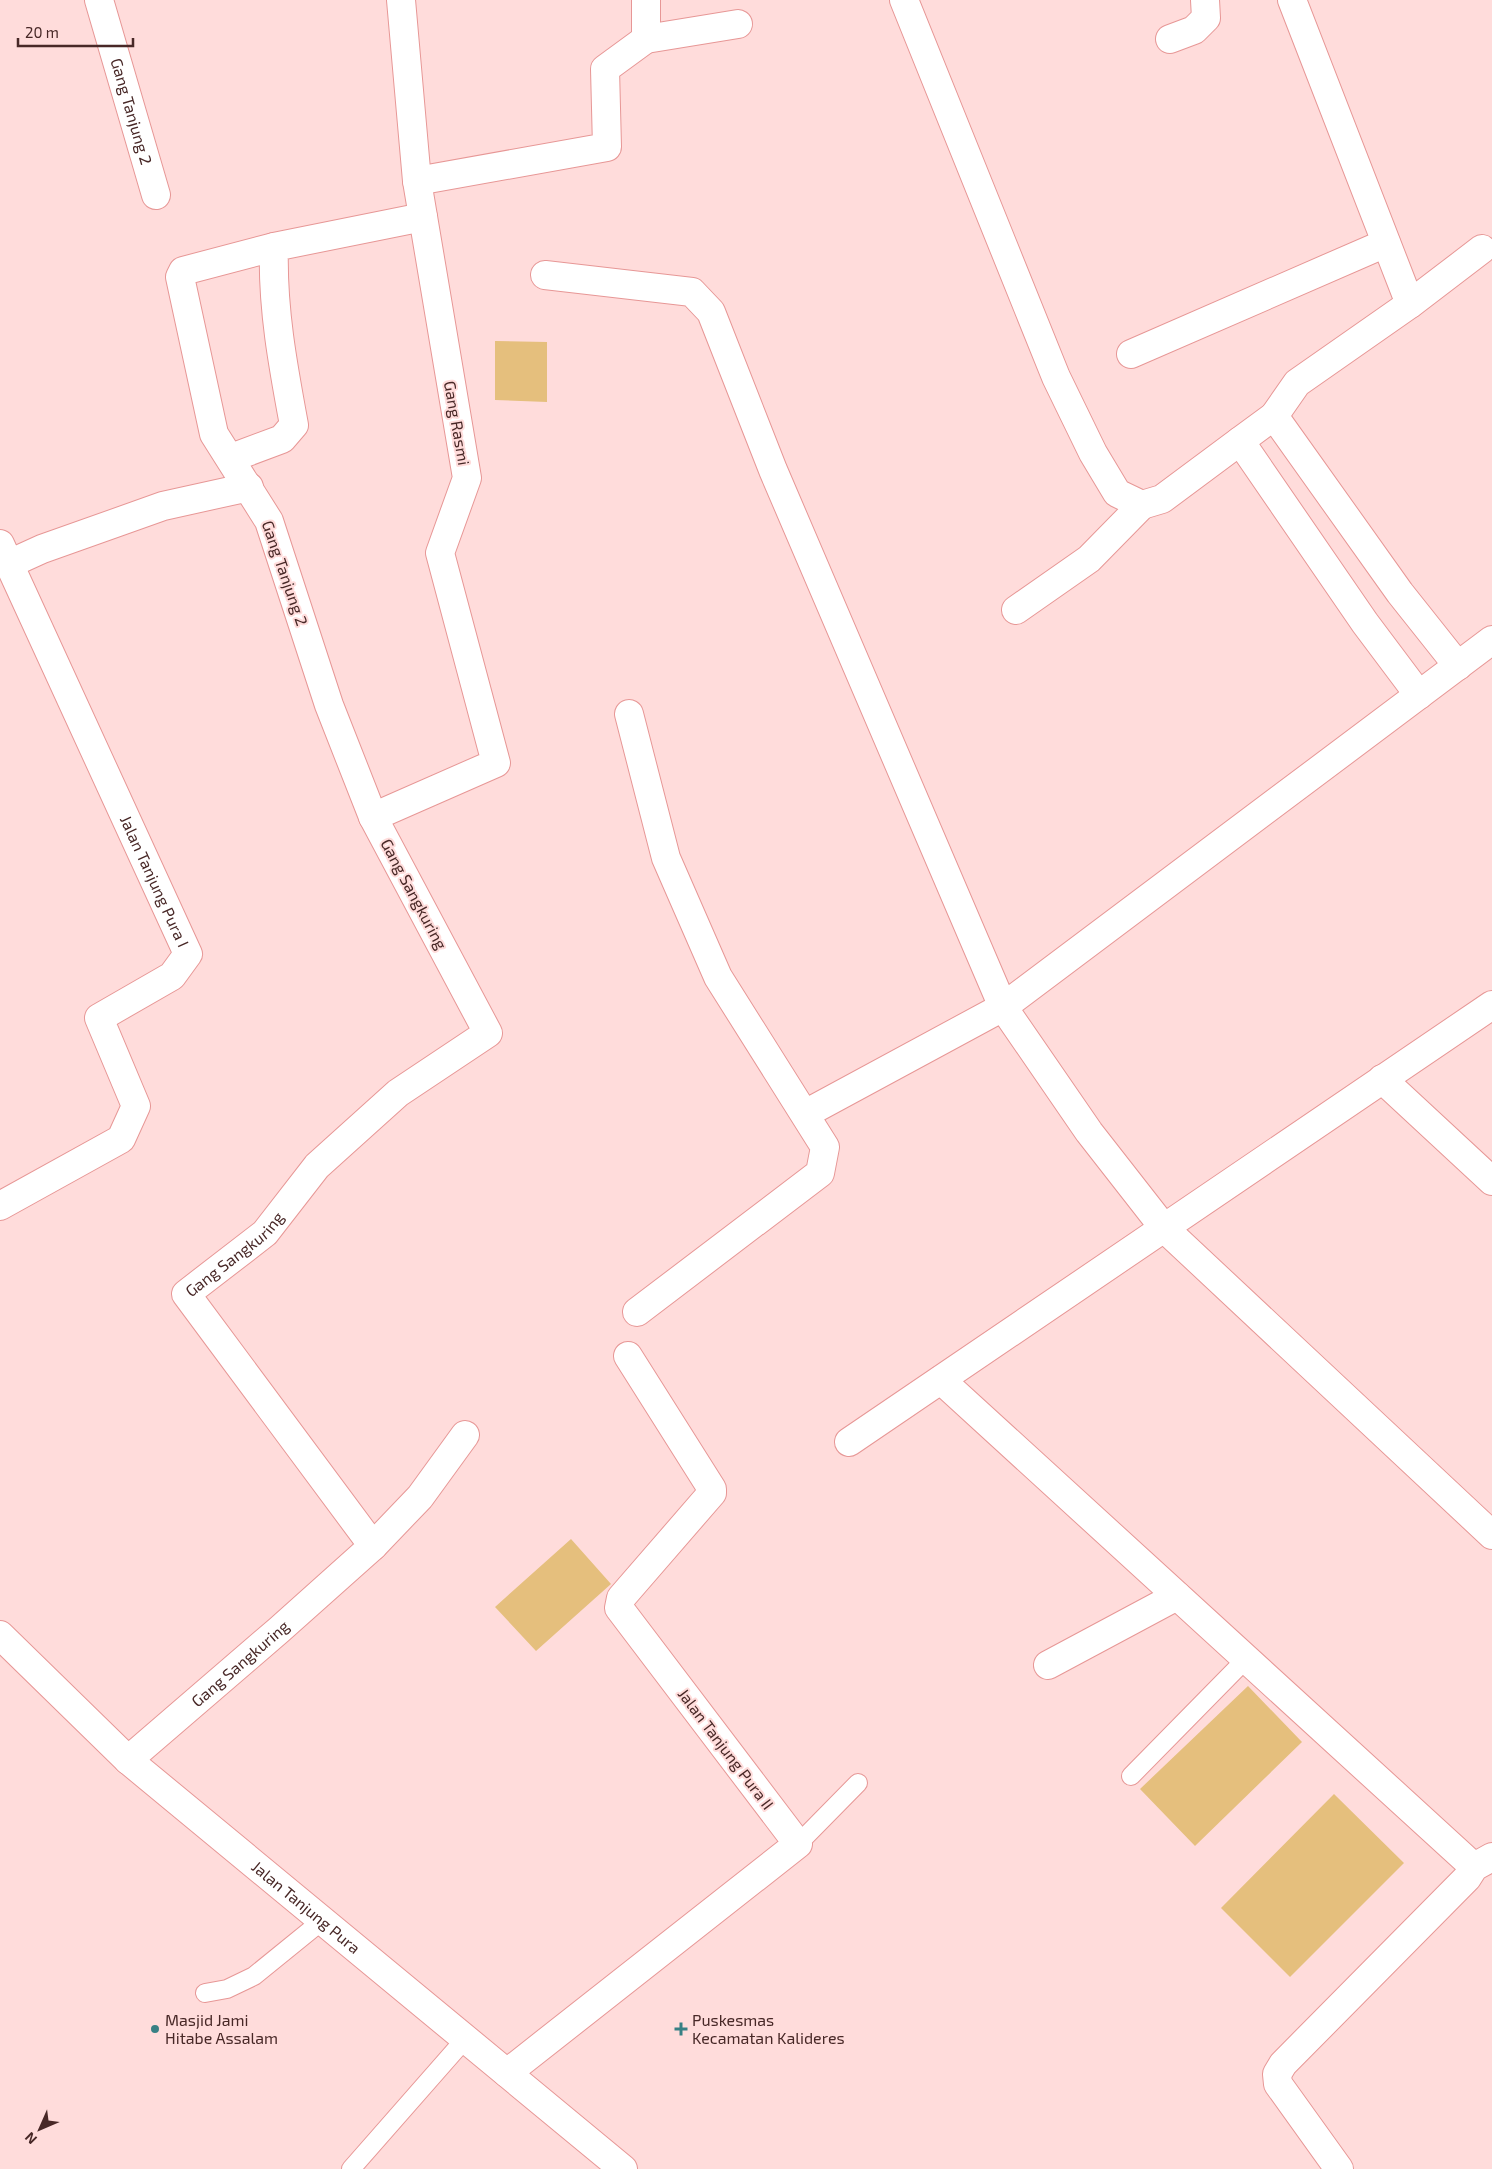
<svg xmlns="http://www.w3.org/2000/svg" width="1492" height="2169" font-family="'Exo 2',sans-serif">
	<rect width="100%" height="100%" fill="#ffdcdb"/>
	<!-- green -->
	<path fill="#e5bf7d" d="M 495,341 L 547,342 L 547,402 L 495,400 Z
		M 571,1539 L 611,1584 L 536,1651 L 495,1607 Z
		M 1248,1686 L 1302,1742 L 1195,1846 L 1140,1789 Z
		M 1334,1794 L 1404,1863 L 1290,1977 L 1221,1908 Z"/>
	<g fill="none" stroke-linecap="round" stroke-linejoin="round">
		<!-- service casing -->
		<g stroke="#e79796" stroke-width="20">
			<path id="service" d="M 1131,1776 L 1246,1659
				M 798,1844 L 858,1783
				M 205,1993 L 227,1989 L 254,1976 L 323,1920
				M 351,2169 L 466,2038"/>
		</g>
		<!-- minor casing -->
		<g stroke="#e79796" stroke-width="30">
			<g id="minor">
				<path id="s1" d="M 99,0 L 156,195"/>
				<path d="M 904,0 L 1056,377 L 1093,453 L 1117,493 L 1142,505 L 1162,499 L 1240,441 L 1274,416 L 1297,383 L 1410,304 L 1292,0"/>
				<path d="M 646,39 L 738,24"/>
				<path d="M 1170,39 L 1194,30 L 1206,18 L 1205,0"/>
				<path d="M 417,181 L 607,147 L 605,69 L 646,39 L 646,0"/>
				<path d="M 545,275 L 692,292 L 711,312 L 773,470 L 1003,1007 L 1089,1132 L 1164,1228 L 1492,1535"/>
				<path d="M 1410,304 L 1482,249"/>
				<path d="M 1131,354 L 1386,243"/>
				<path d="M 1274,416 L 1400,593 L 1458,666"/>
				<path d="M 1240,441 L 1365,623 L 1419,695"/>
				<path d="M 231,458 L 282,439 L 294,425 C 283,366 272,307 274,247 L 423,217"/>
				<path id="s2" d="M 0,544 L 188,954 L 172,976 L 99,1018 L 136,1106 L 121,1139 L 0,1206"/>
				<path d="M 9,564 L 42,549 L 163,506 L 249,487"/>
				<path d="M 1016,610 L 1089,559 L 1142,505"/>
				<path d="M 629,714 L 666,858 L 718,977 L 825,1147 L 820,1173 L 637,1312"/>
				<path d="M 373,817 L 496,763 L 440,553 L 467,478 L 417,181 L 401,0"/>
				<path d="M 1382,1079 L 1492,1181"/>
				<path d="M 805,1114 L 1003,1007 L 1492,640"/>
				<path d="M 941,1380 L 1474,1867"/>
				<path d="M 849,1442 L 1492,1005"/>
				<path d="M 373,1546 L 420,1497 L 465,1435"/>
				<path d="M 1048,1665 L 1177,1596"/>
				<path id="s3" d="M 128,1760 L 279,1630 L 373,1546 L 186,1294 L 265,1233 L 317,1166 L 398,1093 L 488,1033 L 373,817 L 329,705 L 269,521 L 214,434 L 180,277 L 183,271 L 274,247"/>
				<path d="M 507,2073 L 798,1844 L 619,1608 L 621,1598 L 712,1493 L 712,1489 L 628,1356"/>
				<path d="M 1339,2169 L 1278,2084 L 1277,2074 L 1283,2064 L 1467,1878 L 1474,1867 L 1492,1857"/>
			</g>
		</g>
		<!-- tertiary casing -->
		<g stroke="#e79796" stroke-width="30">
			<g id="tertiary">
				<path id="s4" d="M 0,1635 L 128,1760 L 623,2169"/>
			</g>
		</g>
		<!-- service -->
		<use href="#service" stroke="#fff" stroke-width="18"/>
		<!-- minor -->
		<use href="#minor" stroke="#fff" stroke-width="28"/>
		<!-- tertiary -->
		<use href="#tertiary" stroke="#fff" stroke-width="28"/>
	</g>
	<!-- markers -->
	<g fill="#388084" stroke="#ffdcdb" stroke-width="2">
		<circle cx="155" cy="2029" r="5"/>
		<path d="M678.5 2021.5h5v5h5v5h-5v5h-5v-5h-5v-5h5z"/>
	</g>
	<g text-anchor="middle" stroke-width="4" stroke-linejoin="round" paint-order="stroke">
		<!-- street labels -->
		<g font-size="16" fill="#482827" stroke="#ffdcdb">
			<text dy="6" stroke="none"><textPath href="#s1" startOffset="116">Gang Tanjung 2</textPath></text>
			<text transform="translate(457 423) rotate(80)" y="6">Gang Rasmi</text>
			<text transform="translate(285 573) rotate(71)" y="6">Gang Tanjung 2</text>
			<text dy="6" stroke="none"><textPath href="#s2" startOffset="371">Jalan Tanjung Pura I</textPath></text>
			<text transform="translate(414 894) rotate(62)" y="6">Gang Sangkuring</text>
			<text dy="6" stroke="none"><textPath href="#s3" startOffset="702">Gang Sangkuring</textPath></text>
			<text dy="6" stroke="none"><textPath href="#s3" startOffset="148">Gang Sangkuring</textPath></text>
			<text transform="translate(726 1749) rotate(53)" y="6">Jalan Tanjung Pura II</text>
			<text dy="6" stroke="none"><textPath href="#s4" startOffset="410">Jalan Tanjung Pura</textPath></text>
		</g>
		<!-- poi labels -->
		<g font-size="16" fill="#482827" stroke="#ffdcdb" text-anchor="start">
			<text x="165" y="2026">Masjid Jami<tspan x="165" dy="18">Hitabe Assalam</tspan></text>
			<text x="692" y="2026">Puskesmas<tspan x="692" dy="18">Kecamatan Kalideres</tspan></text>
		</g>
	</g>
	<!-- north arrow -->
	<g transform="translate(40 2129) rotate(225)" stroke="#ffdcdb" stroke-width="4" paint-order="stroke">
	<path d="M0-4L9 19L0 12L-9 19Z" fill="#482827"/>
	<text y="-8" font-size="14" font-weight="bold" text-anchor="middle" fill="#482827">N</text>
	</g>
	<!-- scale -->
	<path d="M18 38v8h115v-8" fill="none" stroke="#482827" stroke-width="2.5"/>
	<text x="25" y="38" font-size="15" fill="#482827" stroke="#ffdcdb" stroke-width="4" paint-order="stroke">20 m</text>
</svg>
